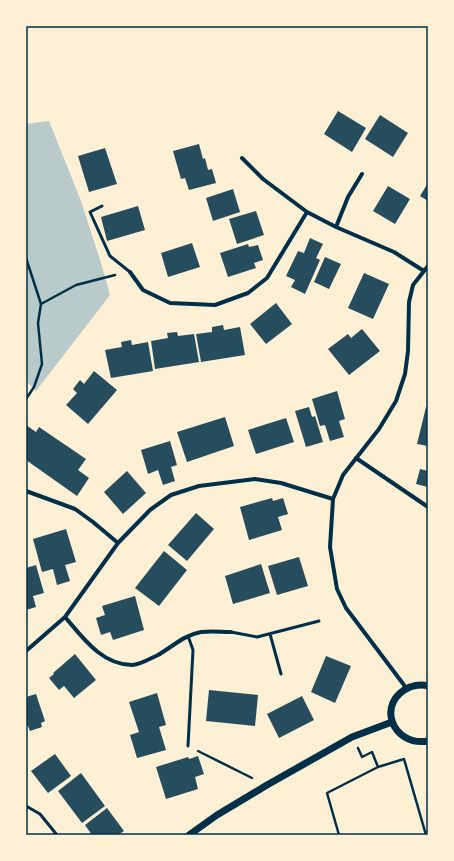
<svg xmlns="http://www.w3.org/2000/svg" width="454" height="861" font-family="'Exo 2',sans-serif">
	<rect width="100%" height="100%" fill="#fdf0d5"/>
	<!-- green -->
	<path fill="#b9caca" d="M 49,121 L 81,201 L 101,263 L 110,295 L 36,391 L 26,381 L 26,124 Z"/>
	<!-- building -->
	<path fill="#264d5e" d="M 338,111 L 366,128 L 352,152 L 324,134 Z
		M 380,115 L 408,133 L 393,157 L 365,139 Z
		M 199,144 L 203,159 L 205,158 L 208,170 L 212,169 L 216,183 L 189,190 L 185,178 L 181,179 L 173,151 Z
		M 105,148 L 117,184 L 89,192 L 78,156 Z
		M 428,183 L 428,201 L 420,196 Z
		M 388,186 L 410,199 L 395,224 L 373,211 Z
		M 233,189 L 240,212 L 213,221 L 206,198 Z
		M 138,206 L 145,230 L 107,241 L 101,217 Z
		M 256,211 L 264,235 L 237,244 L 229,219 Z
		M 310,238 L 323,244 L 316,258 L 320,260 L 305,294 L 291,287 L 295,280 L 286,276 L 298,251 L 304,253 Z
		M 192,243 L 200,267 L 168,277 L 161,253 Z
		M 248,244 L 249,247 L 258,245 L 263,260 L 254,263 L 256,268 L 228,277 L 220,253 Z
		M 325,257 L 341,264 L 329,289 L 314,282 Z
		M 364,273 L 389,284 L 373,319 L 348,308 Z
		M 276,303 L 292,324 L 266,344 L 250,324 Z
		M 223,325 L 224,330 L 240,327 L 245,355 L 201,362 L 196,334 L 212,332 L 212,327 Z
		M 362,329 L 380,351 L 349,375 L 328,349 L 348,334 L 351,338 Z
		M 177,332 L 178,336 L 194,334 L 199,362 L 155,369 L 151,341 L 168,338 L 167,333 Z
		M 131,340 L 132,345 L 148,342 L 153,371 L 111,378 L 105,350 L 122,347 L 121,342 Z
		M 94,371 L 117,390 L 88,424 L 66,405 L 77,393 L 73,389 L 80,380 L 84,384 Z
		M 337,391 L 345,419 L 339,421 L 344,437 L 330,441 L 325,425 L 320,426 L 312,399 Z
		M 309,407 L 312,417 L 315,416 L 323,442 L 306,447 L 295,411 Z
		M 426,407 L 428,408 L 428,446 L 417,444 Z
		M 225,417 L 234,446 L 187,462 L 177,432 Z
		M 286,418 L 294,442 L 256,454 L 248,430 Z
		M 26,425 L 36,432 L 39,427 L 86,459 L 78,470 L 89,478 L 77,496 L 26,460 Z
		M 170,441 L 177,465 L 171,467 L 175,481 L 163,485 L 158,470 L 148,474 L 141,450 Z
		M 420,469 L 428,471 L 428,487 L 416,484 Z
		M 127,471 L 146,493 L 123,514 L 104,492 Z
		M 272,498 L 273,501 L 283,498 L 288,514 L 278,517 L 282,530 L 249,540 L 240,507 Z
		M 196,513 L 214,529 L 187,561 L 168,545 Z
		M 66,529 L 76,562 L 65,565 L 70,581 L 57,585 L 53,569 L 42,572 L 33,539 Z
		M 164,551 L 187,570 L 159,606 L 135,588 Z
		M 299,557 L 308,586 L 277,595 L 268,566 Z
		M 261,564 L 270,593 L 233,604 L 225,576 Z
		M 36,565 L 44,593 L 33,596 L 36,607 L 26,610 L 26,568 Z
		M 135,596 L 144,630 L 113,640 L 110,632 L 101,635 L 96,618 L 105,615 L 102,606 Z
		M 75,654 L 96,680 L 74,698 L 64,686 L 59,690 L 49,678 L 54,674 L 53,673 Z
		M 326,656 L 351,666 L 335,703 L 311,692 Z
		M 209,690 L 258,695 L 255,726 L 206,721 Z
		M 157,693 L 166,725 L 159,727 L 166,750 L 137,758 L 130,735 L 139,732 L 129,702 Z
		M 36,694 L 45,721 L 41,723 L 42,727 L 30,731 L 28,726 L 26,727 L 26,697 Z
		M 302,696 L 314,720 L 279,738 L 267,714 Z
		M 55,754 L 71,776 L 48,793 L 31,771 Z
		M 198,756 L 204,774 L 195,777 L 198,789 L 166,799 L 156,767 L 188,757 L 189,759 Z
		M 81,773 L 105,806 L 82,823 L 58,791 Z
		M 107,808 L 124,831 L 118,835 L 92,835 L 85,825 Z"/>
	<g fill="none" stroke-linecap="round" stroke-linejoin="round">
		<!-- path -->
		<path stroke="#003049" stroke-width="2.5" d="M 26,258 L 41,304 L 38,323 L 42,364 L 34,387 L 26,399
			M 41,304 L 76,285 L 115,275
			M 198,751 L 252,778
			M 378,767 L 404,759 L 426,835
			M 339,835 L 327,793 L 378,767 L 372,752 L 362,757 L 358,748"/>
		<!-- service -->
		<path stroke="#003049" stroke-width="3" d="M 102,206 L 90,212 L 110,256 L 130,272
			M 231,632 L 257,637 L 319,621
			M 270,634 L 281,674
			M 188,746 L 193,650 L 188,636
			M 26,806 L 40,814 L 57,835"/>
		<!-- minor -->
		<path stroke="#003049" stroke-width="4" d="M 242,158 L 263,179 L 307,212 L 336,227 L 394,252 L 424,271
			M 336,227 L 348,197 L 362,174
			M 130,272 L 143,290 L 170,303 L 215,305 L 248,293 L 267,278 L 307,212
			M 356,458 L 428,507
			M 26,491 L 75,509 L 93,522 L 118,543
			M 65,617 C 83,638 102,665 132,665 C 140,665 151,658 158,655 C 172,647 184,635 201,632 C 211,631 221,632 231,632
			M 26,651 L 65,617 L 118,543 L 150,510 L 171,495 L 199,486 L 255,479 L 281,483 L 333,499
			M 407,689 L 346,608 L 337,589 L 330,547 L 333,499 L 343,475 L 379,429 L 396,401 L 405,374 L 408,351 L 409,302 L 413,285 L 428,266"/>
		<!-- tertiary -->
		<path stroke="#003049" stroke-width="7" d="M 428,686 C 421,684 416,685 410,687 C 375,702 392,747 428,741
			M 189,835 L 217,815 L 267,785 L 352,737 L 392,722"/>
	</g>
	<!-- border -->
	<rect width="454" height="861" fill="none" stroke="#fdf0d5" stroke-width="54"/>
	<rect x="27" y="27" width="400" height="807" fill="none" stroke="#003049" stroke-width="1.5"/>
</svg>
